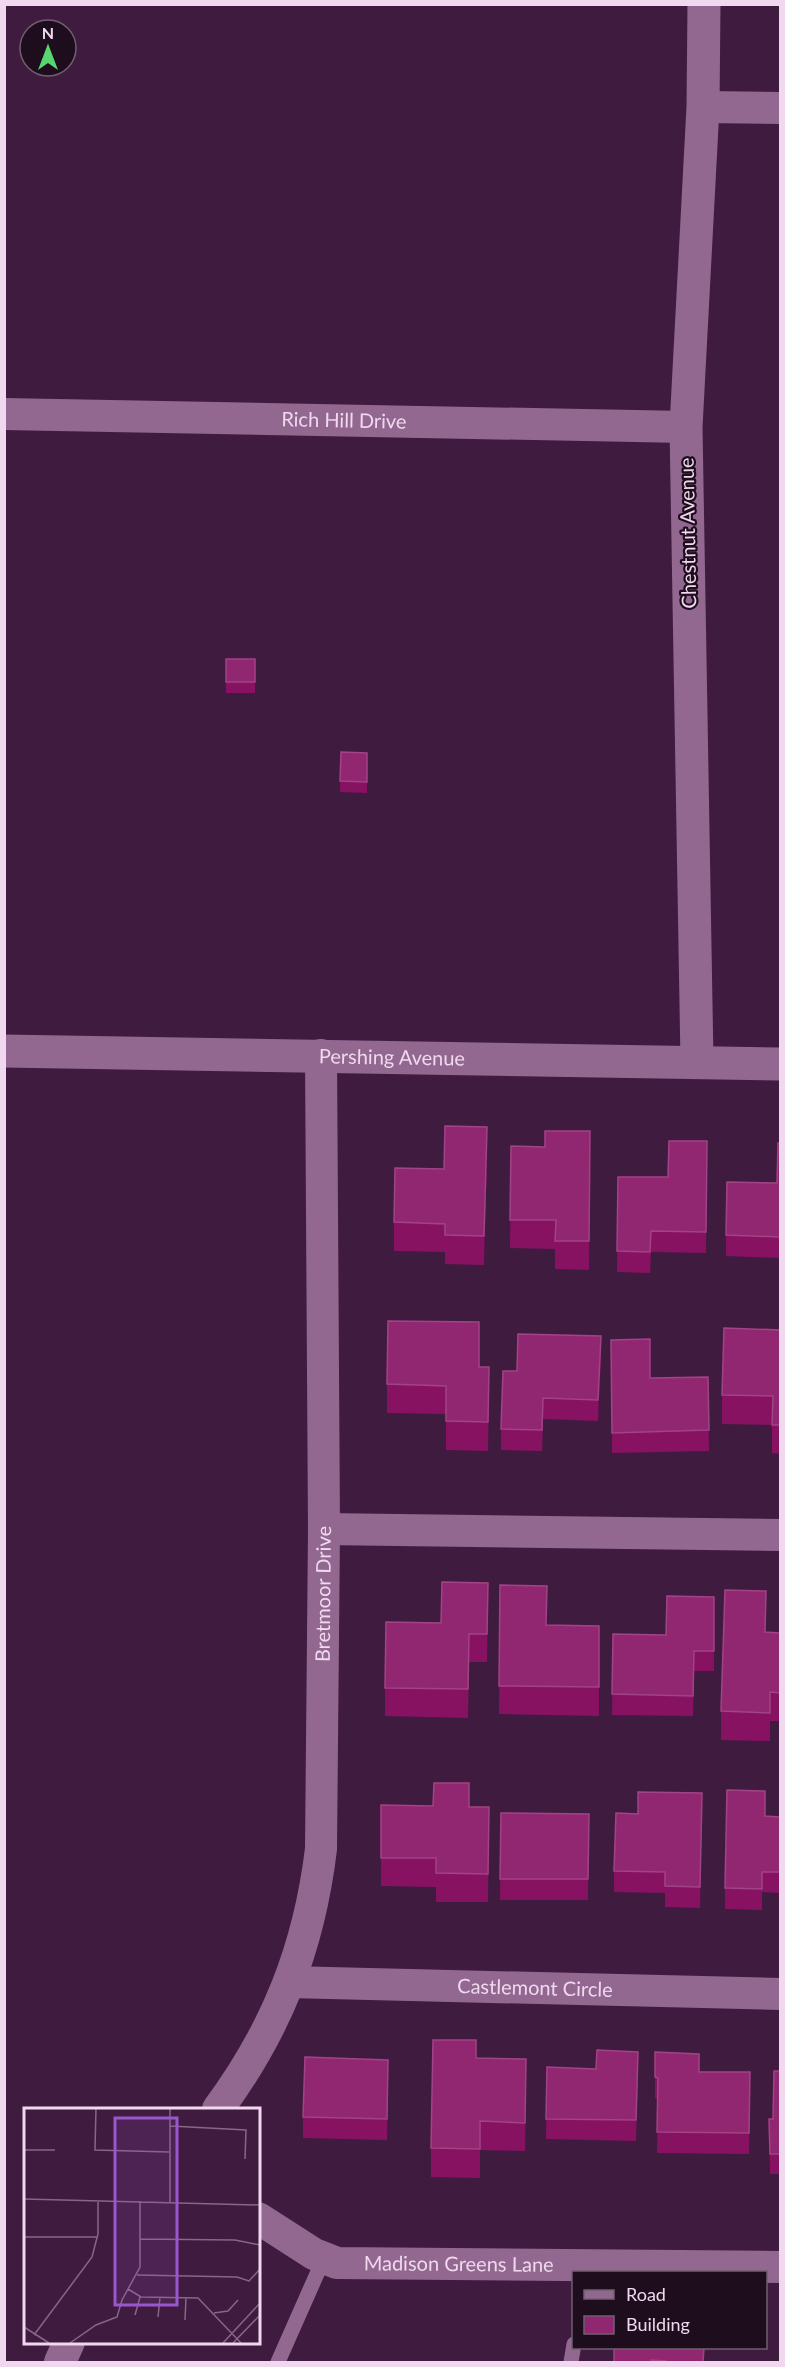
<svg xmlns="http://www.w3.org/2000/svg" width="785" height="2367" font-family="Lato,sans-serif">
	<rect width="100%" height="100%" fill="#401b40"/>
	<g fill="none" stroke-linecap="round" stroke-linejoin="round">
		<!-- service -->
		<path stroke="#926891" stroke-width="15" d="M 278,2362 L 324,2258
			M 571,2362 L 574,2344"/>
		<!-- minor -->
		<g stroke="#926891" stroke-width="32">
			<path d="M 703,107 L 780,108"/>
			<path id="s1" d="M 4,414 L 686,427"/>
			<path d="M 324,1529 L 780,1535"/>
			<path id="s2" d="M 289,1982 L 780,1994"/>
			<path id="s3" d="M 218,2109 C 277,2029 309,1948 321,1849 L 324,1529 L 321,1055"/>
			<path id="s4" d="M 258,2218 L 314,2254 L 337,2263 L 780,2267"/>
			<path d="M 60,2362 L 69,2342"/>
		</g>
		<!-- tertiary -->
		<g stroke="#926891" stroke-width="33">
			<path id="s5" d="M 4,1051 L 780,1064"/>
			<path d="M 697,1062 L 686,427 L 703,107 L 704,4"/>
		</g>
	</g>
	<!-- wall -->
	<path fill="#871262" d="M 226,659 L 255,659 L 255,693 L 226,693 Z
		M 341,752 L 367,753 L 367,793 L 340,792 Z
		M 590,1131 L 589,1270 L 555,1269 L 555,1249 L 510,1248 L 511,1146 L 545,1147 Z
		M 707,1141 L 706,1253 L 651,1252 L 650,1273 L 617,1272 L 618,1177 L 668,1177 Z
		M 780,1143 L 780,1258 L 726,1256 L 726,1235 L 777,1183 Z
		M 487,1156 L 484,1265 L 445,1264 L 445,1252 L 394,1251 L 394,1222 L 444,1169 Z
		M 780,1330 L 780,1454 L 772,1453 L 772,1425 L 722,1424 L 722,1395 Z
		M 611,1340 L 650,1378 L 708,1377 L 709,1451 L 612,1453 Z
		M 601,1357 L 598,1421 L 543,1419 L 542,1451 L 501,1450 L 501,1429 L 517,1371 Z
		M 479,1367 L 489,1395 L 488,1451 L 446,1450 L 446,1414 L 387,1413 L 387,1384 Z
		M 488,1583 L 487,1662 L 469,1662 L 468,1718 L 385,1716 L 385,1688 L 441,1623 Z
		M 500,1585 L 547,1625 L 599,1626 L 599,1716 L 499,1714 Z
		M 714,1597 L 714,1671 L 694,1671 L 693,1716 L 612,1715 L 613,1634 L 666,1635 Z
		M 766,1620 L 766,1632 L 780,1633 L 780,1721 L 770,1721 L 770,1741 L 721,1740 L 721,1711 Z
		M 381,1805 L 489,1807 L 488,1902 L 436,1902 L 436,1887 L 381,1886 Z
		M 501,1813 L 589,1814 L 588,1900 L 500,1900 Z
		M 702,1814 L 700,1908 L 665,1907 L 665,1893 L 614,1892 L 614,1871 Z
		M 765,1816 L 780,1817 L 780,1893 L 762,1892 L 762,1910 L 725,1909 L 725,1888 Z
		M 655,2052 L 699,2072 L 750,2072 L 749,2154 L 657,2153 L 658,2099 L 655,2098 Z
		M 476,2058 L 526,2087 L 525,2151 L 480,2150 L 480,2178 L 431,2177 L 431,2148 Z
		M 547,2067 L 638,2072 L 636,2141 L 546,2139 Z
		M 780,2071 L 780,2174 L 770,2174 L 769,2119 L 773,2119 Z
		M 388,2081 L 387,2140 L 303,2138 L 303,2117 Z
		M 614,2348 L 704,2362 L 614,2362 Z"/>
	<!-- shaded-wall -->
	<path fill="#660d4e" d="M 487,1127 L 487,1156 L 484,1265 L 484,1236 Z
		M 601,1336 L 601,1357 L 598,1421 L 598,1400 Z
		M 766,1591 L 766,1620 L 765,1661 L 765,1632 Z
		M 702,1793 L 702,1814 L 700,1908 L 700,1887 Z"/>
	<!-- building -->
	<path fill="#922771" stroke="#a14384" stroke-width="1.5" d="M 226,659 L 255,659 L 255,682 L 226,682 Z
		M 341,752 L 367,753 L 367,782 L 340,781 Z
		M 445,1126 L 487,1127 L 484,1236 L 445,1235 L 445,1224 L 394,1222 L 395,1168 L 444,1169 Z
		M 545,1131 L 590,1131 L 589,1241 L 555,1241 L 556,1220 L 510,1220 L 511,1146 L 545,1147 Z
		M 669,1141 L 707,1141 L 706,1232 L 651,1231 L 650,1252 L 617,1251 L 618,1177 L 668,1177 Z
		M 778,1143 L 780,1143 L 780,1237 L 726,1235 L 727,1182 L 777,1183 Z
		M 388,1321 L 479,1322 L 479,1367 L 489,1367 L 488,1422 L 446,1421 L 446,1386 L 387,1384 Z
		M 724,1328 L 780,1330 L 780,1425 L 772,1425 L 773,1396 L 722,1395 Z
		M 518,1334 L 601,1336 L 598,1400 L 543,1398 L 542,1430 L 501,1429 L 503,1371 L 517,1371 Z
		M 650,1339 L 650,1378 L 708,1377 L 709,1430 L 612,1433 L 611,1340 Z
		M 442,1582 L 488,1583 L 487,1634 L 469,1634 L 468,1689 L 385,1688 L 386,1622 L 441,1623 Z
		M 500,1585 L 547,1586 L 546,1625 L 599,1626 L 599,1687 L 499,1686 Z
		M 725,1590 L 766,1591 L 765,1632 L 780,1633 L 780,1693 L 770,1692 L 770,1713 L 721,1711 Z
		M 667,1596 L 714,1597 L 714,1651 L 694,1651 L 693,1696 L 612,1694 L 613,1634 L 666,1635 Z
		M 434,1783 L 469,1783 L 469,1807 L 489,1807 L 488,1874 L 436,1873 L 436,1858 L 381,1858 L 381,1805 L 433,1806 Z
		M 727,1790 L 765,1791 L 765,1816 L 780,1817 L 780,1872 L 762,1872 L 762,1889 L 725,1888 Z
		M 638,1792 L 702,1793 L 700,1887 L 665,1886 L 665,1872 L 614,1871 L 616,1813 L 638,1814 Z
		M 501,1813 L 589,1814 L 588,1879 L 500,1879 Z
		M 433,2040 L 476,2040 L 476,2058 L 526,2059 L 525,2123 L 480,2121 L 480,2149 L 431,2148 Z
		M 597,2050 L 638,2052 L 636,2120 L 546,2119 L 547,2067 L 596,2069 Z
		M 655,2052 L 699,2054 L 699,2072 L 750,2072 L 749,2133 L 657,2132 L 658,2078 L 655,2077 Z
		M 305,2057 L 388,2060 L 387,2119 L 303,2117 Z
		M 774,2071 L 780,2071 L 780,2154 L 770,2154 L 769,2119 L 773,2119 Z
		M 614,2348 L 704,2348 L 703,2362 L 666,2362 L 666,2361 L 651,2360 L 651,2362 L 614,2362 Z"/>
	<g text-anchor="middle" stroke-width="4.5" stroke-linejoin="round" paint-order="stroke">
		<!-- street labels -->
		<g font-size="20" fill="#f0d8ee" stroke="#1e0d1d">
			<text dy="7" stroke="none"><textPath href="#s1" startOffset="340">Rich Hill Drive</textPath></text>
			<text transform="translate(688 533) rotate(-91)" y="7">Chestnut Avenue</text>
			<text dy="7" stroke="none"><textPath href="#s5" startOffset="388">Pershing Avenue</textPath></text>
			<text dy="7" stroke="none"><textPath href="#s3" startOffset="538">Bretmoor Drive</textPath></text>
			<text dy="7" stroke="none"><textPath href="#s2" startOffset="246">Castlemont Circle</textPath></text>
			<text dy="7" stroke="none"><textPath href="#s4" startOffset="213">Madison Greens Lane</textPath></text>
		</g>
	</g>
	<!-- overview -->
	<g transform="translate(24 2108)">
		<rect width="236" height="236" fill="#401b40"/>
		<path fill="none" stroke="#866786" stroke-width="1.5" d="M 72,0 L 71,42 L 145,44M 146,18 L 222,22 L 221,51M 0,42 L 31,42M 0,91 L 236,97M 146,94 L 146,0M 0,129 L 73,129M 116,131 L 211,132 L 236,137M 113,167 L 213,169 L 225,173 L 236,161M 104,181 L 117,189 L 174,190 L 217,235M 190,205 L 204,203 L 214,192M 111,207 L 116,189M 134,209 L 136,189M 161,212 L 162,190M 0,219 L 25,235M 10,227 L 68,149 L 74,126 L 74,94M 46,235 L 72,217 L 93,209 L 98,192 L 116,159 L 116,93M 199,235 L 236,195M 209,235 L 236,207"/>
		<path fill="#9857cb" fill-opacity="0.15" stroke="#9857cb" stroke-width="3" d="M 91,10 L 153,10 L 153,197 L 91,197 Z"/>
		<rect width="236" height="236" fill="none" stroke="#f0d8ee" stroke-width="3"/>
	</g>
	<!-- border -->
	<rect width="785" height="2367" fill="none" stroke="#f0d8ee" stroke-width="12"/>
	<!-- legend -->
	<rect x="572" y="2271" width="195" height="78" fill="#1e0d1d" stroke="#725e71" stroke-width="1.5"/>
	<rect x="584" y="2290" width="30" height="9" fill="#926891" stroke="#725e71" stroke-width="1.5"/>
	<text x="626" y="2301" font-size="18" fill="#f0d8ee">Road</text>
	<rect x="584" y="2316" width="30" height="18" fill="#922771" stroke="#725e71" stroke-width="1.5"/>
	<text x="626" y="2331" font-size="18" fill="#f0d8ee">Building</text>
	<!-- north arrow -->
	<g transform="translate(48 48)"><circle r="28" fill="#1e0d1d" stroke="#725e71" stroke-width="1.5"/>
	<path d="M0-4.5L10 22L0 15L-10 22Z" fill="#57d570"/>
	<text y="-9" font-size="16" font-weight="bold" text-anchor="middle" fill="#f0d8ee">N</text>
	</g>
</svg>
